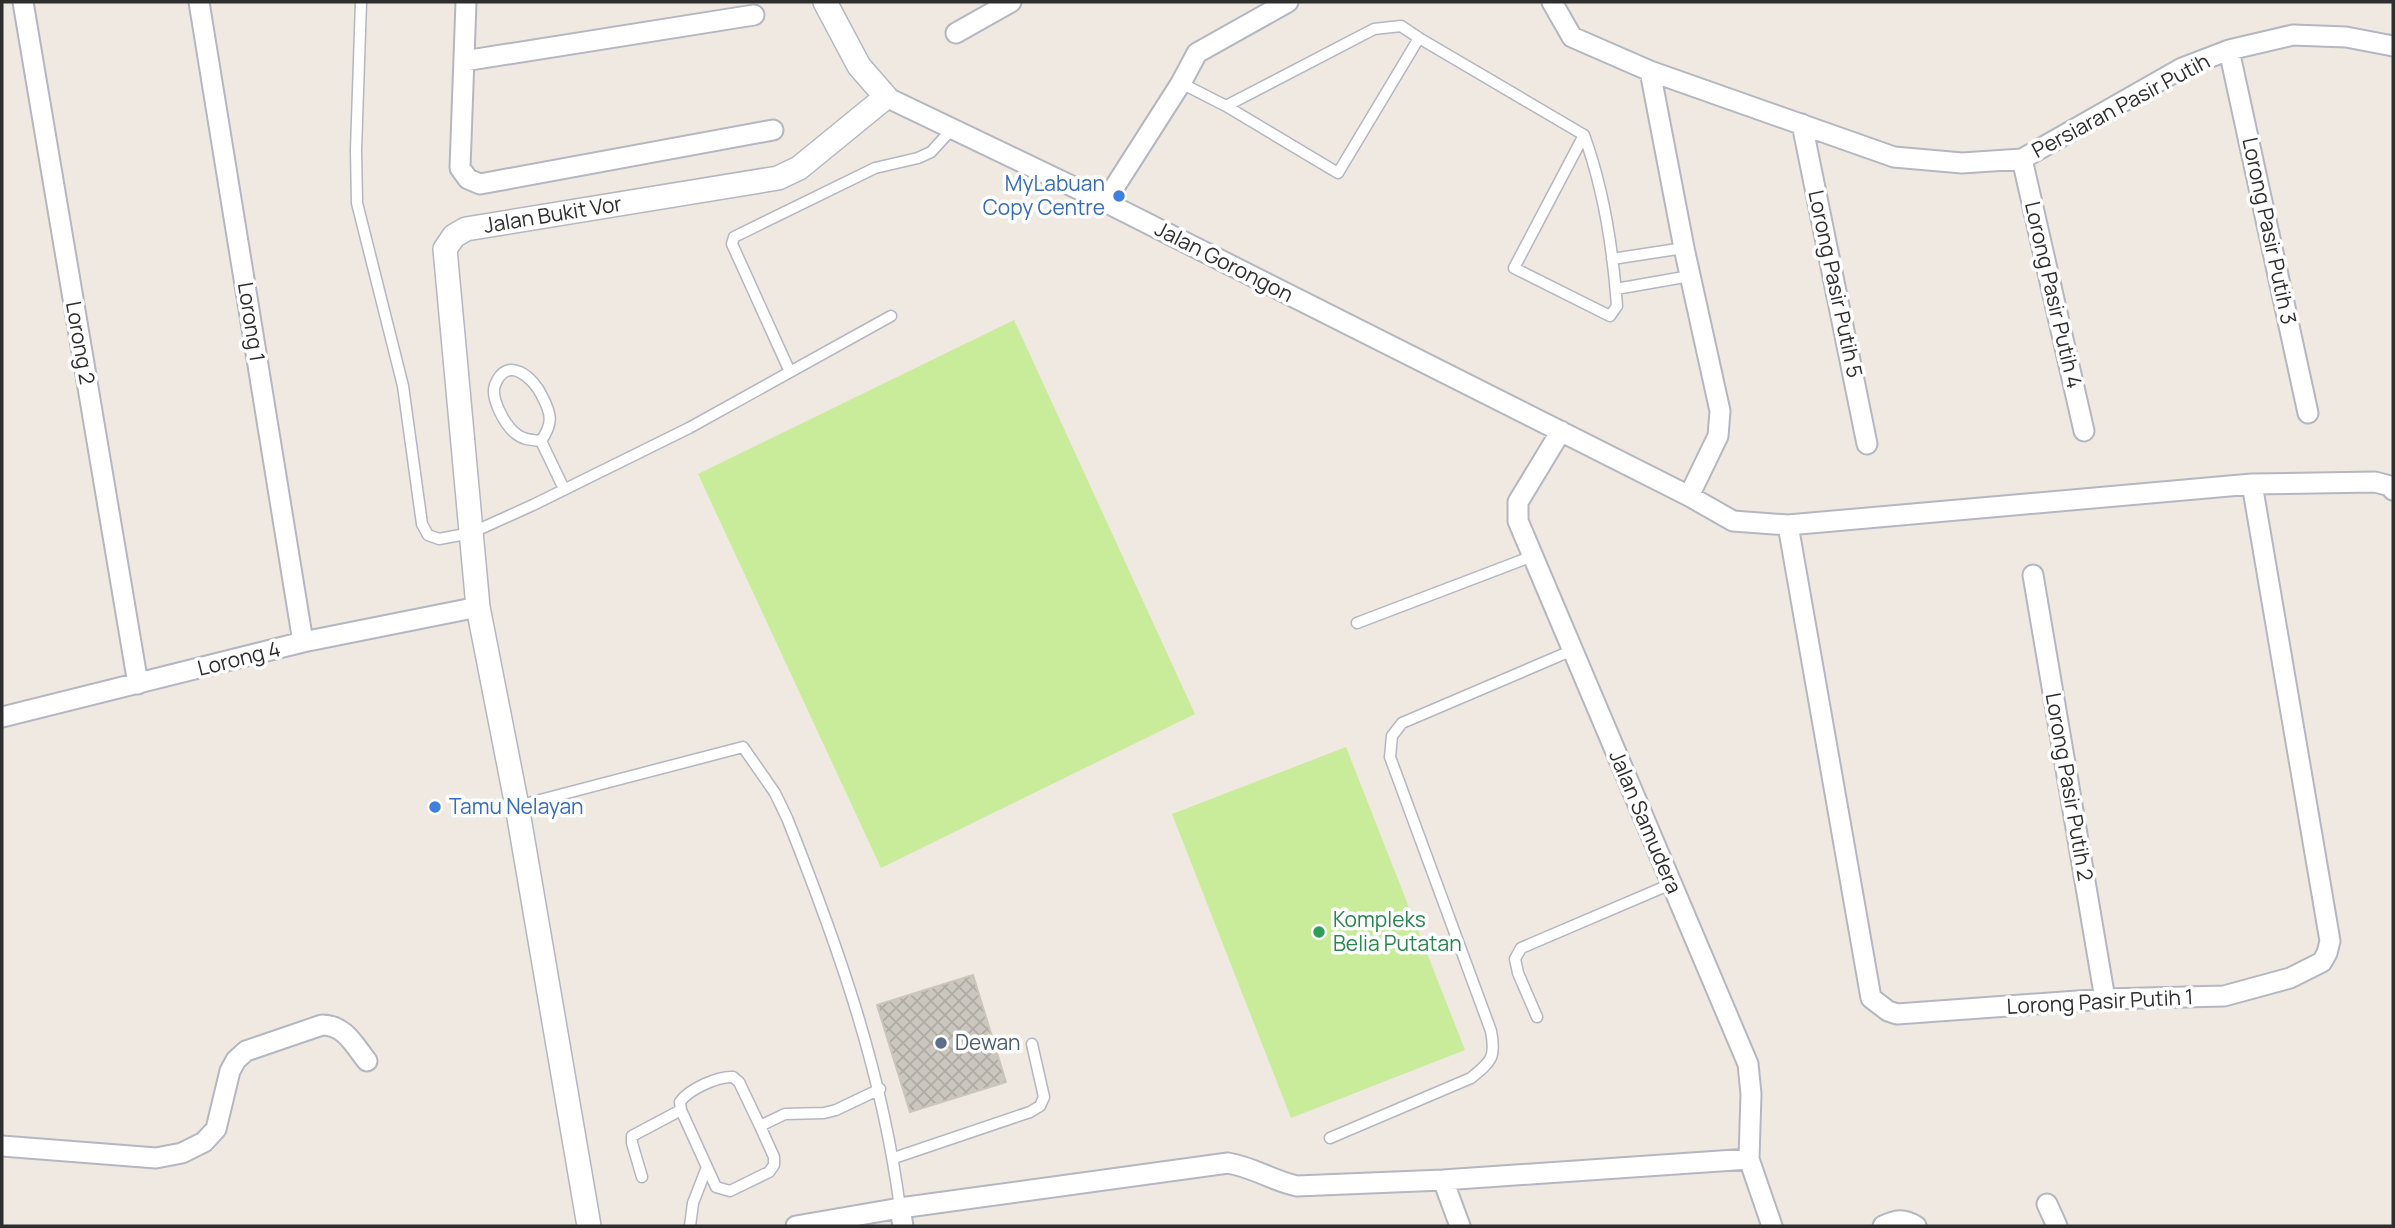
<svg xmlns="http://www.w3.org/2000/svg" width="2395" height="1228" font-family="Manrope,sans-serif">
	<defs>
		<pattern id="building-cross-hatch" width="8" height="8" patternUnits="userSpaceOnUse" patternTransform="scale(1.75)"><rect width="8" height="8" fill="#cbc7bf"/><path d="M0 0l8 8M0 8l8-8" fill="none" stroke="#afaba4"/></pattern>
	</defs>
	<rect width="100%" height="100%" fill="#efe9e1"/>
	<!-- pitch -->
	<path fill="#c9ec9a" d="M 1014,320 L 1195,714 L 881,868 L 698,474 Z
		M 1346,747 L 1465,1050 L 1291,1118 L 1172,814 Z"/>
	<!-- building -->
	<path fill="url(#building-cross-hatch)" stroke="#cbc5ba" stroke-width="2" d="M 973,975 L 1006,1082 L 910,1112 L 877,1005 Z"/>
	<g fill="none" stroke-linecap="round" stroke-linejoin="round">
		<!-- service casing -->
		<g stroke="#b4b7c1" stroke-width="13">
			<path id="service" d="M 361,2 L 356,150 L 357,203 L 403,386 L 422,524 L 428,535 L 439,539 L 471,533 L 533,505 L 689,428 L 891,316
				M 1181,83 L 1226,106 L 1338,173 L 1419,38 L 1584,135 L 1514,268 L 1610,316 L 1617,306 C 1613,250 1603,187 1584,135
				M 1226,106 L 1374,29 L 1401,26 L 1419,38
				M 1612,259 L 1684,248
				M 1616,289 L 1690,276
				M 790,372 L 732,244 L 734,237 L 875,168 L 918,158 L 931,152 L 952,129
				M 541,441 C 553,423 552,415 542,396 C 534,378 507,354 495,385 C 490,398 505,425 515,433 C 523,440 532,440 541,441 L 564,489
				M 1357,623 L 1533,556
				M 517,806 L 743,747 L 775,793 L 787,818 C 838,946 882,1070 900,1208
				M 1537,1017 L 1518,973 L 1515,959 L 1521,948 L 1671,884
				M 760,1126 L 739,1082 L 733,1077 C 718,1076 689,1089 680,1102 L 681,1110 L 716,1187 L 730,1191 L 769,1172 L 774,1165 L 774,1157 L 760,1126 L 785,1114 L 824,1113 L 836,1110 L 880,1089
				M 1330,1138 L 1471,1078 C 1492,1061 1496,1057 1491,1031 L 1390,757 L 1392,736 L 1402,723 L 1573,650
				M 894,1158 L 1030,1112 L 1040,1106 L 1044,1097 L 1032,1044
				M 642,1177 L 632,1143 L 632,1136 L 681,1110
				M 690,1226 L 693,1203 L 707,1167"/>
		</g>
		<!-- minor casing -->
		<g stroke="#b4b7c1" stroke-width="23">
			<path id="minor" d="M 23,2 L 138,684
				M 199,2 L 303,642
				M 466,2 L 460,168 L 468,179 L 480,184 L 773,130
				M 1552,2 L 1572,37 L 1650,71 L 1894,157 L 1962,163 L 2022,159 L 2182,68 L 2229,50 L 2293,35 L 2346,37 L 2393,46
				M 956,33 L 1011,2
				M 2229,50 L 2308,413
				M 464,61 L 754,15
				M 1650,71 L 1684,248 L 1720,411 L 1718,436 L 1689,496
				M 886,97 L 1105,202 L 1689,496 L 1733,521 L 1788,525 L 2252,484 L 2375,482 L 2390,486 L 2393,490
				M 1802,124 L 1867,444
				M 2022,159 L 2084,431
				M 1105,202 L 1181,83 L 1197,53 L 1288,2
				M 1561,431 L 1518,502 L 1518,521 L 1748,1064 L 1751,1094 L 1749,1159 L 1772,1226
				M 1788,525 L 1871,998 L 1888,1011 L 1897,1014 L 2105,999 L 2224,996 L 2290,978 L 2322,962 L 2327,953 L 2330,941 L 2252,484
				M 2033,575 L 2105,999
				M 2,717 L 303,642 L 478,607
				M 2,1146 L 156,1158 L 182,1153 L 204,1142 L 216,1129 L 230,1071 L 236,1060 L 246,1051 L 322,1025 C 345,1025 354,1045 367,1061
				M 1443,1180 L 1460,1226
				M 2047,1204 L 2057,1226
				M 900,1208 L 1228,1163 C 1253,1167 1273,1181 1297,1186 L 1443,1180 L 1749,1159
				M 796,1226 L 900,1208 L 903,1226
				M 1883,1226 C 1896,1220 1903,1218 1916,1226"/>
		</g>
		<!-- tertiary casing -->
		<g stroke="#b4b7c1" stroke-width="26">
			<g id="tertiary">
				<path id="s1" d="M 589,1226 L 517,806 L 478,607 L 445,249 L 454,236 L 466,229 L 778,178 L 799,168 L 886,97 L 859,66 L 825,2"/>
			</g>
		</g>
		<!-- service -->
		<use href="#service" stroke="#fff" stroke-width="10"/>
		<!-- minor -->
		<use href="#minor" stroke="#fff" stroke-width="19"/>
		<!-- tertiary -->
		<use href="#tertiary" stroke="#fff" stroke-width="23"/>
	</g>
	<!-- markers -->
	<g fill="#3f7fe0" stroke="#fff" stroke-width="2.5">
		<circle cx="1119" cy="196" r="7"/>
		<circle cx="435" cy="807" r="7"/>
	</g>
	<circle fill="#2e9e5b" stroke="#fff" stroke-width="2.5" cx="1319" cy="932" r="7"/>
	<circle fill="#5c6f8a" stroke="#fff" stroke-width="2.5" cx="941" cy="1043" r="7"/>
	<g text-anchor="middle" stroke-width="7" stroke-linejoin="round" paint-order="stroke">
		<!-- street labels -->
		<g font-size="21" fill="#2e2e2e" stroke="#fff">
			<text transform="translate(2121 106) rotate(-28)" y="7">Persiaran Pasir Putih</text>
			<text dy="7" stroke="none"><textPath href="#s1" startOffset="1106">Jalan Bukit Vor</textPath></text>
			<text transform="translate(2269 231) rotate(78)" y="7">Lorong Pasir Putih 3</text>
			<text transform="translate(1224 262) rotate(27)" y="7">Jalan Gorongon</text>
			<text transform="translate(1835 284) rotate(78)" y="7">Lorong Pasir Putih 5</text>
			<text transform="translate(2053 295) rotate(77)" y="7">Lorong Pasir Putih 4</text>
			<text transform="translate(251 322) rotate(81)" y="7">Lorong 1</text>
			<text transform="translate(80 343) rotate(80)" y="7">Lorong 2</text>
			<text transform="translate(239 659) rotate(-14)" y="7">Lorong 4</text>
			<text transform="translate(2069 787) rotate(80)" y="7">Lorong Pasir Putih 2</text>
			<text transform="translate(1645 822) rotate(67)" y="7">Jalan Samudera</text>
			<text transform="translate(2100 1002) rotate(-3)" y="7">Lorong Pasir Putih 1</text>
		</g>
		<!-- shop labels -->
		<g font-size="21" fill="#366cbe" stroke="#fff" text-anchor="end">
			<text x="1105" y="191">MyLabuan<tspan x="1105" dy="24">Copy Centre</tspan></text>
			<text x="449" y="814" text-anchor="start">Tamu Nelayan</text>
		</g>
		<!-- leisure labels -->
		<g font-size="21" fill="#27864d" stroke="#fff" text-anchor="start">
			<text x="1333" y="927">Kompleks<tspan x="1333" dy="24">Belia Putatan</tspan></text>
		</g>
		<!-- service labels -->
		<g font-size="21" fill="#4e5e75" stroke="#fff" text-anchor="start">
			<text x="955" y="1050">Dewan</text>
		</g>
	</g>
	<!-- border -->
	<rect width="2395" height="1228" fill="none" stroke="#2e2e2e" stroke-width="7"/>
</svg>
